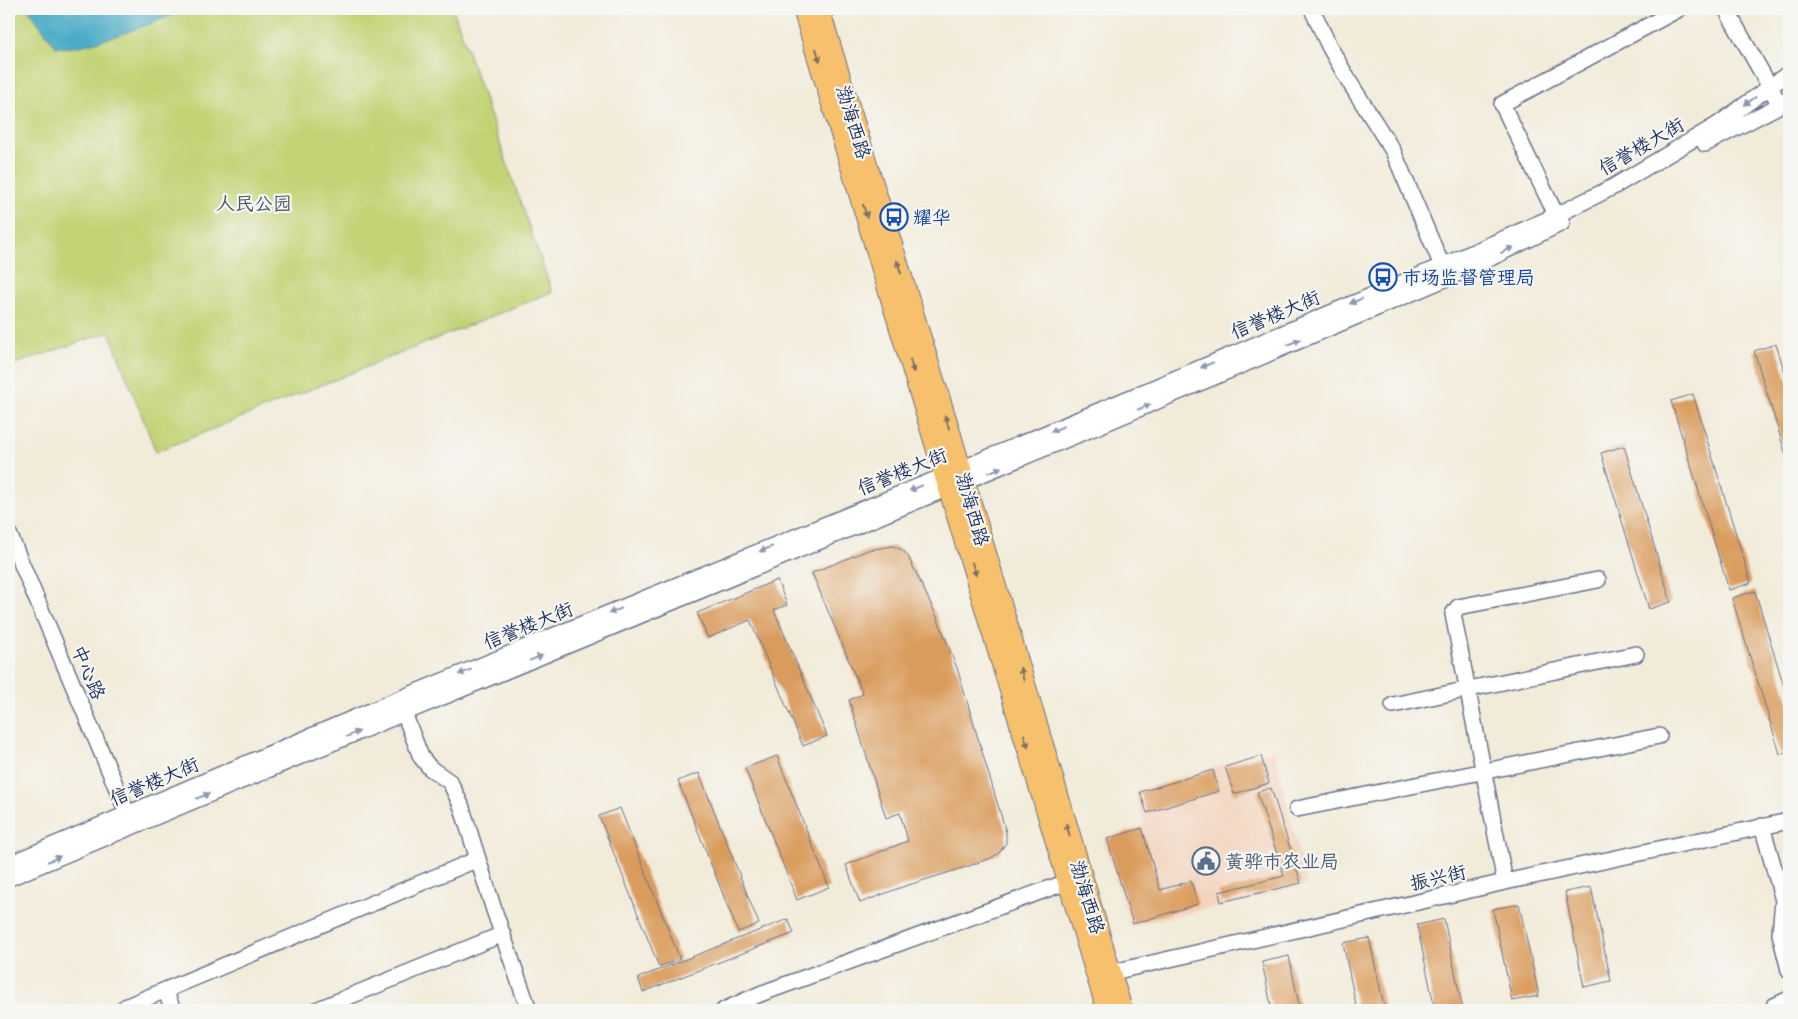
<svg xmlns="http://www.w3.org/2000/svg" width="1798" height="1019" font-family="'Architects Daughter','LXGW WenKai TC',sans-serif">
	<rect width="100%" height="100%" fill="#f6f6f2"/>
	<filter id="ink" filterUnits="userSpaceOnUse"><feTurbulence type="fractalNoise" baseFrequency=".02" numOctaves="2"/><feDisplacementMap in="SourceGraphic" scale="10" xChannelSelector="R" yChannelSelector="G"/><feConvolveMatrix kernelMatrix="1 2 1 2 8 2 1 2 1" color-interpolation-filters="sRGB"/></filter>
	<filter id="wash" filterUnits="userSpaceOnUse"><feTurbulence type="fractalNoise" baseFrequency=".0096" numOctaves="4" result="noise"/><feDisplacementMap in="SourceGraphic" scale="20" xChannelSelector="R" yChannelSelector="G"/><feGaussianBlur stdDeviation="1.12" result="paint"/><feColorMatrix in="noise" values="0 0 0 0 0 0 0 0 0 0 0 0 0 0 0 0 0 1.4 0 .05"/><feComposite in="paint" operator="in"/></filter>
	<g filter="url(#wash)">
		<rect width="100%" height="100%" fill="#f2ebd9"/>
		<!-- built -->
		<path fill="#f3d4be" d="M 1274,750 L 1307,885 L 1130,927 L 1103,838 L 1145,825 L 1134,791 Z"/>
		<!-- green -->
		<path fill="#c2d375" stroke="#6e816a" d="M 9,9 L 453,9 L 552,292 L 156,452 L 109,332 L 9,366 Z"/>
		<!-- water -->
		<path fill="#45a9c5" stroke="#306c92" d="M 28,9 L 189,9 C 161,19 82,53 56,47 Z"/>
		<g id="blocks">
			<!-- building -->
			<path fill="#da9c5d" d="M 1776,344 L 1789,386 L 1789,465 L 1754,351 Z
				M 1693,394 L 1751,583 L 1729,590 L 1671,401 Z
				M 1624,446 L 1671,602 L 1649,609 L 1601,453 Z
				M 893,546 L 902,550 L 908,556 L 937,617 L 957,668 L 1006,832 L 1006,843 L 999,853 L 991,858 L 969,866 L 902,887 L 860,903 L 846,865 L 908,841 L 900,813 L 886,818 L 849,700 L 863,694 L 812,573 L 868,550 Z
				M 777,580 L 787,605 L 774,610 L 827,736 L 803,746 L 750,620 L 708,638 L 697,613 Z
				M 1755,591 L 1789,703 L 1789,751 L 1780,754 L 1732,598 Z
				M 777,756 L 829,887 L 797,900 L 745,768 Z
				M 1261,756 L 1269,783 L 1234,794 L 1225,767 Z
				M 1213,770 L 1219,791 L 1147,813 L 1140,792 Z
				M 699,773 L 759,924 L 738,932 L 678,781 Z
				M 1271,788 L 1301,883 L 1221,902 L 1219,892 L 1284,876 L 1257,792 Z
				M 620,808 L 680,959 L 659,967 L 599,816 Z
				M 1142,828 L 1160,890 L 1191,881 L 1198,904 L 1133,924 L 1107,839 Z
				M 1591,887 L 1611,981 L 1584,987 L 1565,892 Z
				M 1519,904 L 1539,996 L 1512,1001 L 1493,909 Z
				M 788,919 L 794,933 L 643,992 L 638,978 Z
				M 1444,919 L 1463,1010 L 1435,1010 L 1417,925 Z
				M 1369,938 L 1385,1010 L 1357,1010 L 1343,943 Z
				M 1289,956 L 1300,1010 L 1272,1010 L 1262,962 Z"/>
		</g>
	</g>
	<g filter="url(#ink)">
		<use href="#blocks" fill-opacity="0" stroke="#667189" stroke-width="1"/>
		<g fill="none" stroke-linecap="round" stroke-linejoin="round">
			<!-- minor casing -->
			<g stroke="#667189" stroke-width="18">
				<path id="minor" d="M 1312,9 L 1329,46 L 1350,83 L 1393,151 L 1446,275
					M 1726,9 L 1780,105
					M 1705,144 L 1780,105 L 1789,99
					M 1560,223 L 1502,104 L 1679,9
					M 9,534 L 131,822
					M 400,703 L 421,757 L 430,768 L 450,782 L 461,805 L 494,910 L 529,1010
					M 1393,705 L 1636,654
					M 1297,809 L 1659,736
					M 1762,826 L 1783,900 L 1780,934 L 1789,970
					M 9,864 L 399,699 L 961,469 L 1442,266 L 1557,215 L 1613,187 L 1717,125 L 1789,73
					M 9,878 L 404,713 L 1096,427 L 1466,270 L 1562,223
					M 1505,882 L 1453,614 L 1458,607 L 1598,580
					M 1100,975 L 1505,882 L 1789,821
					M 165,990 L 173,1010
					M 125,1007 L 478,859
					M 316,1010 L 503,934
					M 724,1010 L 760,994 L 1078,878
					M 1772,1010 L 1774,1006 L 1789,999"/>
			</g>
			<!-- major casing -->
			<g stroke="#667189" stroke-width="22">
				<path id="major" d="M 803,9 L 1107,1010
					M 819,9 L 947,422 L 1122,1010"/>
			</g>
			<!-- minor -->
			<use href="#minor" stroke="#fff" stroke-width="15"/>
			<!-- major -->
			<use href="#major" stroke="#f7c06c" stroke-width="20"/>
		</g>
		<!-- one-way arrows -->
		<defs><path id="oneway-solid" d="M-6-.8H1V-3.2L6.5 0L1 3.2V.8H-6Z" transform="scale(1.25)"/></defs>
		<g fill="#7e7064">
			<use href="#oneway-solid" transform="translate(818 55) rotate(73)"/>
			<use href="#oneway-solid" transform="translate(865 211) rotate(73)"/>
			<use href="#oneway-solid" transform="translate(899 267) rotate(-107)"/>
			<use href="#oneway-solid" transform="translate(912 366) rotate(73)"/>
			<use href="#oneway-solid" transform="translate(947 422) rotate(-107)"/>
			<use href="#oneway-solid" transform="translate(974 569) rotate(73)"/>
			<use href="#oneway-solid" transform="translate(1022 674) rotate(-106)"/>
			<use href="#oneway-solid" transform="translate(1026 741) rotate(73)"/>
			<use href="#oneway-solid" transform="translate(1068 830) rotate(-106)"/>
		</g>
		<g fill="#8d97ae">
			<use href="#oneway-solid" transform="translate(1750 101) rotate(144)"/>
			<use href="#oneway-solid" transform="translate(1507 250) rotate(-26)"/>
			<use href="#oneway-solid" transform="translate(1356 301) rotate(157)"/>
			<use href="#oneway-solid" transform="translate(1294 342) rotate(-23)"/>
			<use href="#oneway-solid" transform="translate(1207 365) rotate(157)"/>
			<use href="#oneway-solid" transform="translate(1144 407) rotate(-23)"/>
			<use href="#oneway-solid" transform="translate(1057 429) rotate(157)"/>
			<use href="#oneway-solid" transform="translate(995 470) rotate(-23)"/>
			<use href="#oneway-solid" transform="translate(916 488) rotate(158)"/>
			<use href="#oneway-solid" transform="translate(766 549) rotate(158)"/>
			<use href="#oneway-solid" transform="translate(615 611) rotate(158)"/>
			<use href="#oneway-solid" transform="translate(536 658) rotate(-22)"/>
			<use href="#oneway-solid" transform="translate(465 672) rotate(158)"/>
			<use href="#oneway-solid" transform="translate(353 734) rotate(-23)"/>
			<use href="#oneway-solid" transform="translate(203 796) rotate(-23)"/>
			<use href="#oneway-solid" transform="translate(54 859) rotate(-23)"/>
		</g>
	</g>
	<!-- icons -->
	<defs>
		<g id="bus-ring" transform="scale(1.4375)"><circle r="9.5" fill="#f6f6f2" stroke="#1a4fb4" stroke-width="1.5"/><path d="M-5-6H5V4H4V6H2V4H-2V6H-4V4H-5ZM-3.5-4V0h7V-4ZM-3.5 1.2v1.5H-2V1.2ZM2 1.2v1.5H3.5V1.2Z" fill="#1a4fb4"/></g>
		<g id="civic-ring" transform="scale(1.4375)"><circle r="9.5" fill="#f6f6f2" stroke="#5c6f8a" stroke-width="1.5"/><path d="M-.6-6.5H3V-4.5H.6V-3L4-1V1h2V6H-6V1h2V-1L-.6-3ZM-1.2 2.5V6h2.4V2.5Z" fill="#5c6f8a"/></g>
	</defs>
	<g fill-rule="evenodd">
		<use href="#bus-ring" x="894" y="217"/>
		<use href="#bus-ring" x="1383" y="277"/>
		<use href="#civic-ring" x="1206" y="861"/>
	</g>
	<g text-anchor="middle" stroke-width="4.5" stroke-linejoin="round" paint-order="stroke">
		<!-- street labels -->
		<g font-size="19" fill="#1b2f5e" stroke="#f6f6f2">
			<text transform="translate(854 122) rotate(73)" y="7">渤海西路</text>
			<text transform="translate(1641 146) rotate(-30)" y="7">信誉楼大街</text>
			<text transform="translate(1275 314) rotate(-23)" y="7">信誉楼大街</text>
			<text transform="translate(902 471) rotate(-22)" y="7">信誉楼大街</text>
			<text transform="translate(973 509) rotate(74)" y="7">渤海西路</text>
			<text transform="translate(528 625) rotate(-22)" y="7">信誉楼大街</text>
			<text transform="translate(89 672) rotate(67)" y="7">中心路</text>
			<text transform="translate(154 781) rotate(-23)" y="7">信誉楼大街</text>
			<text transform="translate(1438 877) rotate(-13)" y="7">振兴街</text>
			<text transform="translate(1088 897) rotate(73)" y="7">渤海西路</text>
		</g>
		<!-- park labels -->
		<g font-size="19" fill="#455864" stroke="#f6f6f2">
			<text x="254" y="210">人民公园</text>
		</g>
		<!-- transit labels -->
		<g font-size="19" fill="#164399" stroke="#f6f6f2" text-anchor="start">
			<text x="913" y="224">耀华</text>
			<text x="1402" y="284">市场监督管理局</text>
		</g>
		<!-- service labels -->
		<g font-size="19" fill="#4e5e75" stroke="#f6f6f2" text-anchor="start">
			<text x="1225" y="868">黄骅市农业局</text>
		</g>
	</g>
	<!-- margin -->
	<rect width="1798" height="1019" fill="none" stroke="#f6f6f2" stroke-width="30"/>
</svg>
